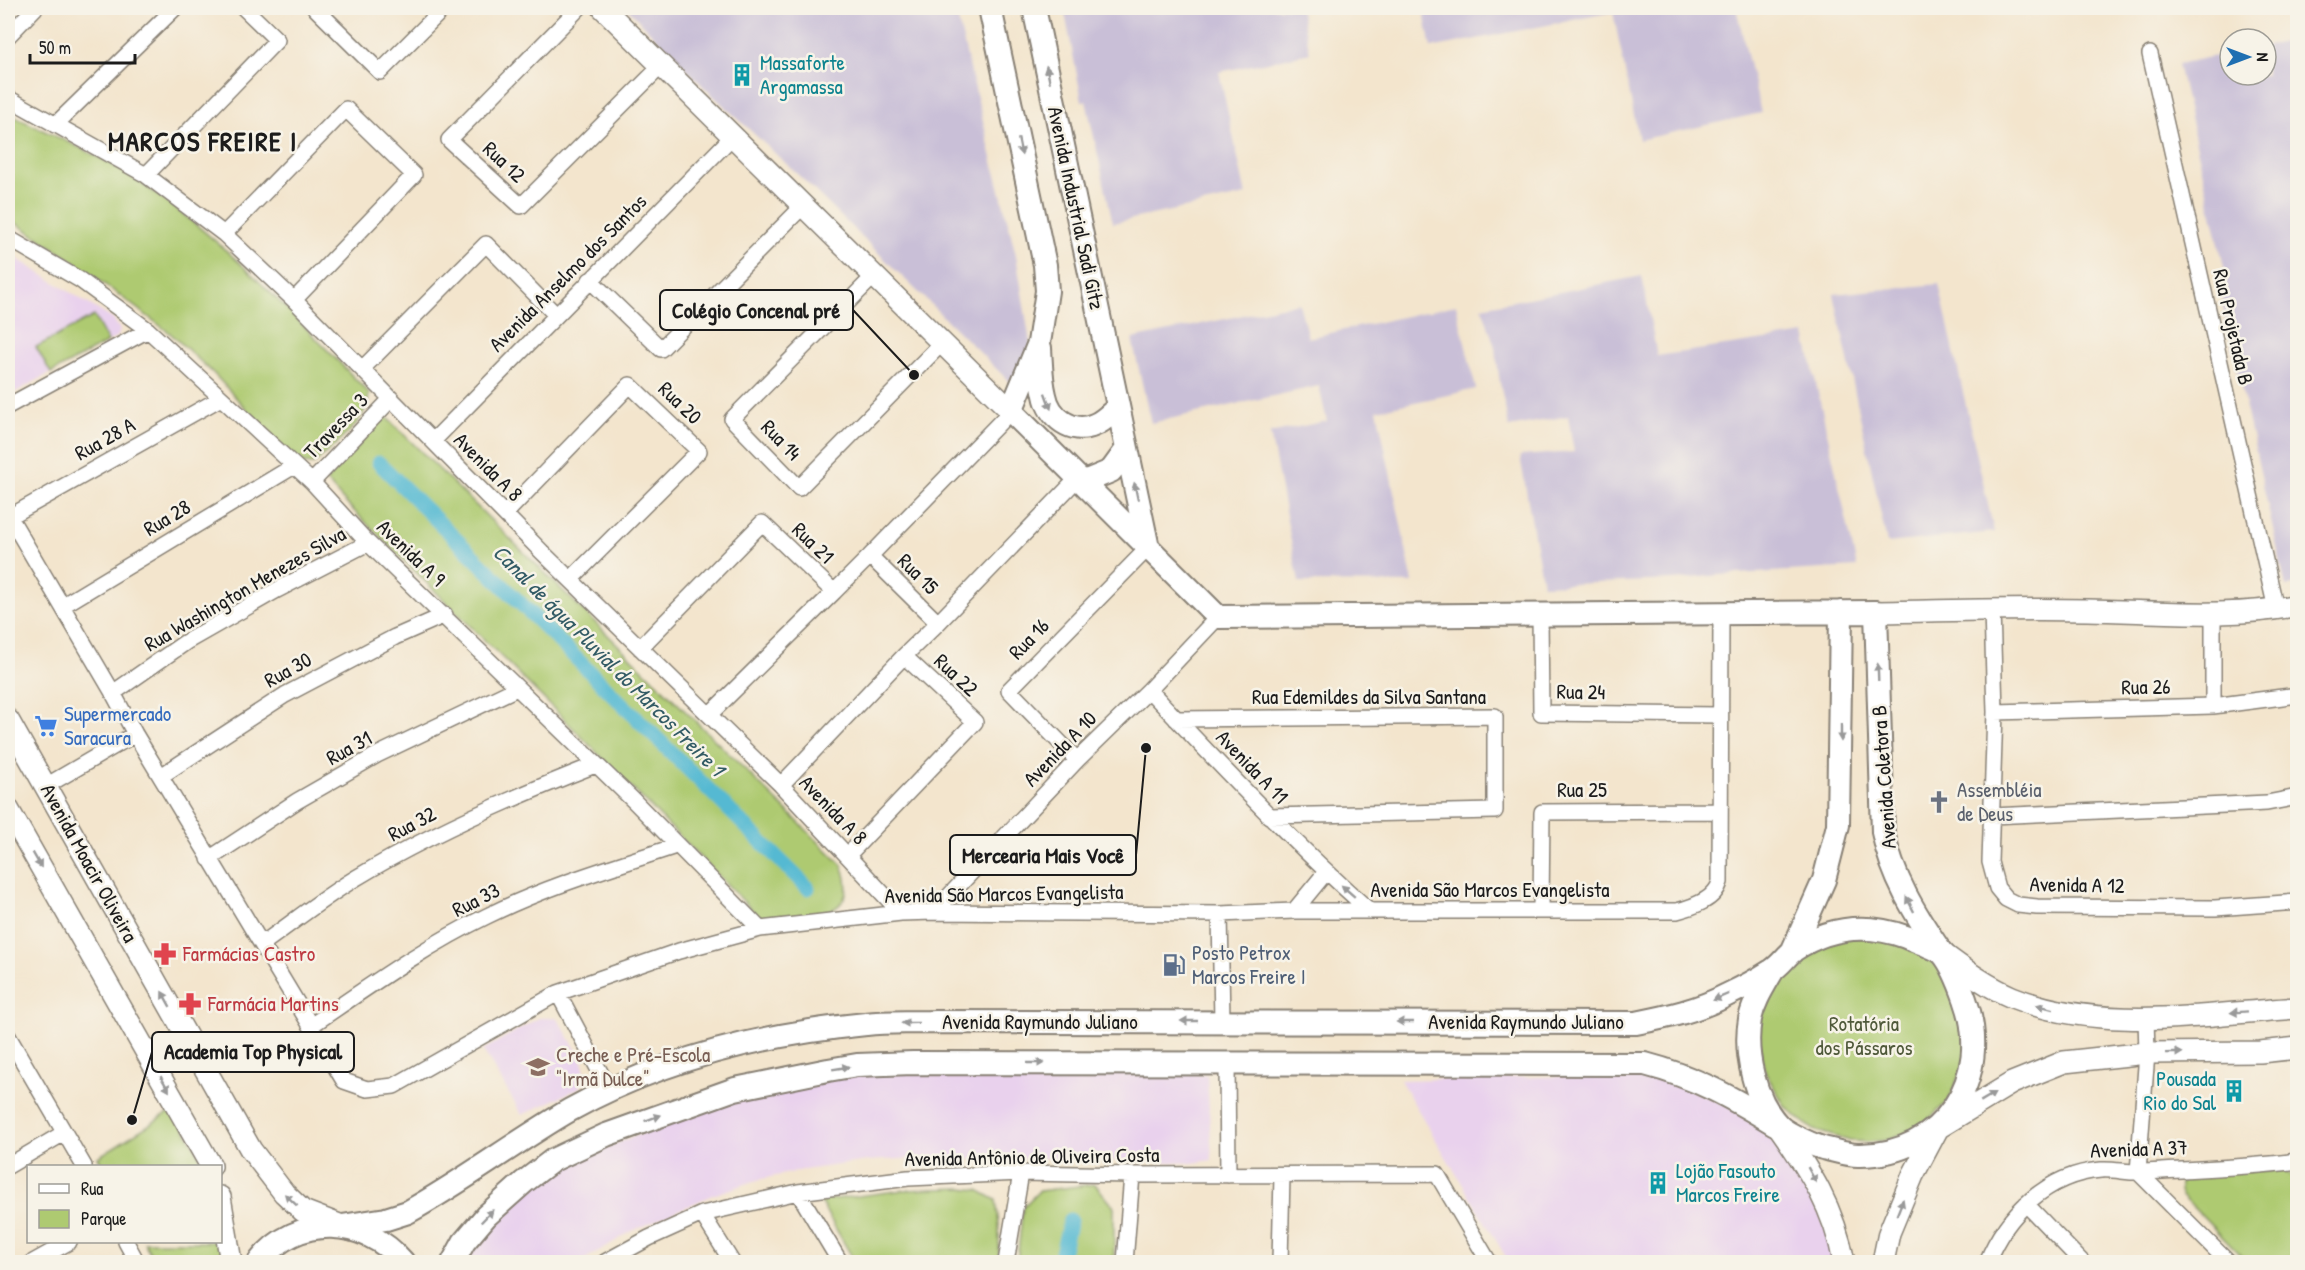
<svg xmlns="http://www.w3.org/2000/svg" width="2305" height="1270" font-family="'Patrick Hand',sans-serif">
	<rect width="100%" height="100%" fill="#f7f3e8"/>
	<filter id="ink" filterUnits="userSpaceOnUse"><feTurbulence type="fractalNoise" baseFrequency=".0167" numOctaves="2"/><feDisplacementMap in="SourceGraphic" scale="12" xChannelSelector="R" yChannelSelector="G"/><feConvolveMatrix kernelMatrix="1 2 1 2 8 2 1 2 1" color-interpolation-filters="sRGB"/></filter>
	<filter id="wash" filterUnits="userSpaceOnUse"><feTurbulence type="fractalNoise" baseFrequency=".008" numOctaves="4" result="noise"/><feDisplacementMap in="SourceGraphic" scale="24" xChannelSelector="R" yChannelSelector="G"/><feGaussianBlur stdDeviation="1.35" result="paint"/><feColorMatrix in="noise" values="0 0 0 0 0 0 0 0 0 0 0 0 0 0 0 0 0 1.4 0 .05"/><feComposite in="paint" operator="in"/></filter>
	<g filter="url(#wash)">
		<rect width="100%" height="100%" fill="#f3e5cd"/>
		<!-- built -->
		<path fill="#e9d1ed" d="M 8,253 L 114,320 L 120,330 L 118,336 L 108,342 L 8,396 Z
			M 539,1018 L 557,1018 L 582,1059 L 585,1074 L 579,1088 L 522,1115 L 483,1050 Z
			M 1141,1068 L 1207,1075 L 1212,1160 L 1192,1163 L 1053,1158 L 916,1158 L 867,1161 L 803,1170 L 757,1180 L 710,1196 L 632,1231 L 580,1262 L 460,1262 L 530,1184 L 572,1160 L 756,1091 L 857,1073 Z
			M 1628,1075 L 1663,1078 L 1733,1108 L 1773,1140 L 1801,1169 L 1840,1262 L 1509,1262 L 1400,1080 Z"/>
		<!-- industrial -->
		<path fill="#c9bfd7" d="M 627,8 L 955,8 L 1016,255 L 1031,349 L 1013,385 L 810,186 L 705,88 Z
			M 1064,8 L 1300,8 L 1310,53 L 1219,72 L 1246,195 L 1113,223 L 1086,101 L 1082,101 Z
			M 1423,8 L 1736,8 L 1761,113 L 1639,140 L 1613,12 L 1431,48 Z
			M 2297,39 L 2298,584 L 2286,587 L 2223,306 L 2225,271 L 2178,64 L 2230,53 L 2230,75 L 2266,75 L 2266,46 Z
			M 1642,276 L 1657,356 L 1805,334 L 1857,567 L 1719,575 L 1674,580 L 1543,585 L 1520,456 L 1574,452 L 1568,416 L 1509,427 L 1500,383 L 1495,347 L 1482,307 Z
			M 1939,284 L 1994,532 L 1887,543 L 1834,294 Z
			M 1299,303 L 1308,338 L 1456,305 L 1476,389 L 1377,410 L 1413,583 L 1299,582 L 1270,433 L 1327,421 L 1319,386 L 1151,423 L 1132,339 Z"/>
		<!-- green -->
		<path fill="#aeca71" stroke="#657346" stroke-width="1.5" d="M 8,113 C 42,131 80,146 114,166 C 212,225 290,312 369,393 C 368,423 334,444 314,464 L 300,463 L 278,443 L 214,374 L 170,333 L 72,260 L 8,218 Z
			M 94,316 L 108,342 L 51,373 L 36,347 Z
			M 385,416 L 842,865 C 865,923 800,916 762,920 L 561,716 L 344,501 L 326,481 Z
			M 1829,936 L 1907,938 L 1952,976 L 1970,1048 L 1949,1100 L 1922,1126 L 1905,1134 L 1887,1140 L 1869,1142 L 1850,1141 L 1814,1130 L 1799,1119 L 1785,1106 L 1766,1074 L 1761,1056 L 1759,1037 L 1760,1019 L 1783,968 Z
			M 174,1109 L 205,1166 L 103,1166 L 98,1157 Z
			M 2284,1170 L 2297,1180 L 2297,1262 L 2247,1262 L 2181,1195 C 2178,1184 2180,1179 2188,1172 Z
			M 1095,1184 L 1114,1207 L 1114,1262 L 1017,1262 L 1023,1207 L 1039,1191 Z
			M 962,1188 L 978,1190 L 996,1200 L 999,1225 L 999,1262 L 855,1262 L 820,1201 L 904,1190 Z
			M 144,1242 L 220,1242 L 225,1262 L 155,1262 Z"/>
		<g fill="none" stroke-linecap="round" stroke-linejoin="round">
			<!-- canal -->
			<path stroke="#54b9d2" stroke-width="15" d="M 379,463 L 808,888
				M 1060,1262 L 1070,1220"/>
		</g>
	</g>
	<g filter="url(#ink)">
		<g fill="none" stroke-linecap="round" stroke-linejoin="round">
			<!-- street casing -->
			<g stroke="#888074" stroke-width="18">
				<path id="street" d="M 315,8 L 380,72 L 444,8
					M 579,8 L 449,140 L 521,206 L 662,65
					M 8,36 L 35,8
					M 2150,54 L 2276,609
					M 8,98 L 146,175 L 224,234 L 294,300 L 542,552 L 781,785 L 901,913
					M 55,125 L 175,8
					M 146,175 L 277,40 L 244,8
					M 224,234 L 346,109 L 414,175 L 294,300
					M 8,238 L 80,280 L 148,330 L 312,482 L 368,543 L 634,801 L 760,929
					M 874,276 L 732,419 L 799,488 L 942,343
					M 590,280 L 661,349 L 803,206
					M 362,369 L 486,244 L 556,315
					M 8,406 L 148,330
					M 1011,411 L 870,556 L 938,623 L 1078,478
					M 433,441 L 733,136
					M 312,482 L 391,399
					M 8,514 L 113,693 L 135,734 L 344,1081 L 367,1089 L 394,1086 L 558,993 L 679,951 L 760,929 L 901,913 L 934,912 L 1220,914 L 1294,911 L 1677,911 C 1693,907 1715,900 1720,882 L 1721,613
					M 505,514 L 630,385 L 699,451 L 571,579
					M 9,517 L 221,398
					M 834,592 L 870,556
					M 62,606 L 294,466
					M 1992,610 L 1995,712 L 1990,862 L 1997,888 L 2006,899 L 2018,905 L 2037,907 L 2215,908 L 2298,902
					M 1540,614 L 1541,713 L 1719,715
					M 640,648 L 762,523 L 834,592 L 709,715
					M 904,656 L 938,623
					M 1149,690 C 1221,766 1292,842 1370,911
					M 113,693 L 186,642 L 277,590 L 368,543
					M 2213,706 L 2213,613
					M 1995,712 L 2213,706 L 2298,695
					M 1176,719 L 1495,716 L 1495,811 L 1269,816
					M 1077,760 L 1009,690 L 1148,548
					M 161,776 L 285,695 L 395,637 L 445,615
					M 781,785 L 904,656 L 975,722 L 848,855
					M 46,786 L 135,734
					M 1992,816 L 2267,803 L 2298,797
					M 209,859 L 297,801 L 377,755 L 517,688
					M 1541,910 L 1542,812 L 1720,811
					M 1294,911 L 1326,872
					M 934,912 L 1077,760 L 1149,690 L 1218,617
					M 1220,914 L 1222,1021
					M 262,944 C 293,922 323,898 356,878 C 431,833 513,797 595,765
					M 558,993 L 609,1089
					M 2146,1018 L 2147,1053 L 2138,1172 L 2228,1262
					M 312,1025 C 368,987 425,946 487,916 C 547,886 613,867 676,846
					M 8,1036 L 84,1166
					M 1227,1065 L 1228,1175
					M 8,1166 L 64,1133
					M 798,1192 L 840,1262
					M 2026,1204 L 2082,1262
					M 702,1214 L 732,1262
					M 126,1242 L 137,1262
					M 33,1262 L 69,1242
					M 605,1262 L 649,1238 L 702,1214 L 798,1192 L 908,1178 L 1021,1173 L 1132,1175 L 1437,1174 L 1489,1262
					M 1006,1262 L 1021,1173
					M 1125,1262 L 1132,1175
					M 1280,1262 L 1282,1175
					M 1987,1262 C 2006,1215 2047,1174 2101,1170 C 2115,1169 2128,1173 2142,1172 C 2193,1169 2247,1168 2298,1161"/>
			</g>
			<!-- secondary casing -->
			<g stroke="#888074" stroke-width="24">
				<path id="secondary" d="M 603,8 L 1011,411
					M 1876,612 C 1947,611 2017,608 2087,610 C 2157,611 2229,619 2298,605
					M 8,720 L 251,1150 L 284,1193 L 303,1211 L 342,1226
					M 8,809 L 211,1166
					M 1942,953 C 1964,969 1986,986 2012,997 C 2101,1033 2204,1014 2298,1008
					M 1779,1127 C 1810,1171 1834,1208 1844,1262
					M 220,1197 L 231,1262
					M 1883,1262 L 1889,1233 L 1913,1175 L 1938,1128 L 2012,1083 L 2064,1062 L 2147,1053 L 2260,1052 L 2298,1048"/>
			</g>
			<!-- primary casing -->
			<g stroke="#888074" stroke-width="26">
				<path id="primary" d="M 990,8 L 1045,265 L 1047,291 L 1039,343 L 1011,411 L 1218,617 L 1876,612 L 1883,832 C 1892,877 1915,914 1941,952
					M 1034,8 L 1148,548
					M 1040,348 C 1041,363 1041,380 1045,395 C 1049,417 1072,435 1094,425 C 1103,422 1110,414 1117,408
					M 1084,482 L 1111,471 L 1127,449
					M 1792,952 L 1824,880 L 1838,825 L 1841,612
					M 342,1226 L 386,1219 L 408,1212 C 464,1181 515,1142 570,1110 C 661,1059 763,1034 866,1024 C 889,1021 912,1023 935,1022 L 1636,1023 C 1667,1017 1699,1010 1727,995 C 1742,988 1757,980 1771,971 C 1780,966 1786,956 1794,950 C 1829,927 1867,923 1906,937 C 1915,941 1937,948 1943,954 C 1953,966 1960,985 1965,999 C 1994,1077 1943,1156 1858,1155 C 1848,1155 1836,1151 1827,1149 C 1816,1147 1785,1133 1778,1125 C 1754,1099 1744,1053 1750,1019 C 1754,1001 1764,986 1773,970
					M 259,1262 C 297,1213 365,1217 403,1262
					M 453,1262 L 464,1242 L 486,1216 L 524,1182 L 553,1160 L 606,1135 L 735,1089 L 828,1070 L 857,1065 L 913,1063 L 1645,1064 C 1695,1077 1731,1097 1775,1124"/>
			</g>
			<!-- street -->
			<use href="#street" stroke="#fff" stroke-width="15"/>
			<!-- secondary -->
			<use href="#secondary" stroke="#fff" stroke-width="21"/>
			<!-- primary -->
			<use href="#primary" stroke="#fff" stroke-width="22"/>
		</g>
		<!-- one-way arrows -->
		<defs><path id="oneway-solid" d="M-6-.8H1V-3.2L6.5 0L1 3.2V.8H-6Z" transform="scale(1.5)"/></defs>
		<g fill="#999">
			<use href="#oneway-solid" transform="translate(1048 74) rotate(-102)"/>
			<use href="#oneway-solid" transform="translate(1020 147) rotate(78)"/>
			<use href="#oneway-solid" transform="translate(1048 401) rotate(70)"/>
			<use href="#oneway-solid" transform="translate(1136 491) rotate(-102)"/>
			<use href="#oneway-solid" transform="translate(1878 672) rotate(-92)"/>
			<use href="#oneway-solid" transform="translate(1841 733) rotate(90)"/>
			<use href="#oneway-solid" transform="translate(37 860) rotate(60)"/>
			<use href="#oneway-solid" transform="translate(1348 891) rotate(-139)"/>
			<use href="#oneway-solid" transform="translate(1910 904) rotate(-117)"/>
			<use href="#oneway-solid" transform="translate(1721 997) rotate(157)"/>
			<use href="#oneway-solid" transform="translate(166 999) rotate(-119)"/>
			<use href="#oneway-solid" transform="translate(2045 1007) rotate(-165)"/>
			<use href="#oneway-solid" transform="translate(2239 1012) rotate(176)"/>
			<use href="#oneway-solid" transform="translate(1189 1021) rotate(180)"/>
			<use href="#oneway-solid" transform="translate(1405 1022) rotate(-180)"/>
			<use href="#oneway-solid" transform="translate(910 1023) rotate(179)"/>
			<use href="#oneway-solid" transform="translate(2174 1053) rotate(-1)"/>
			<use href="#oneway-solid" transform="translate(1036 1063)"/>
			<use href="#oneway-solid" transform="translate(841 1068) rotate(-9)"/>
			<use href="#oneway-solid" transform="translate(165 1084) rotate(60)"/>
			<use href="#oneway-solid" transform="translate(1988 1097) rotate(-31)"/>
			<use href="#oneway-solid" transform="translate(653 1118) rotate(-20)"/>
			<use href="#oneway-solid" transform="translate(1812 1175) rotate(61)"/>
			<use href="#oneway-solid" transform="translate(291 1200) rotate(-137)"/>
			<use href="#oneway-solid" transform="translate(1900 1207) rotate(-68)"/>
			<use href="#oneway-solid" transform="translate(487 1216) rotate(-46)"/>
		</g>
	</g>
	<!-- icons -->
	<defs>
		<g id="building-bare" transform="scale(1.8)"><path d="M-4-6H4V6H1V3H-1V6H-4ZM-2.5-4.3h1.7v1.8h-1.7ZM.8-4.3h1.7v1.8H.8ZM-2.5-1h1.7V.8h-1.7ZM.8-1h1.7V.8H.8Z" fill="#0f9aa8" stroke="#f7f3e8" stroke-width="2.5" paint-order="stroke"/></g>
		<g id="supermarket-bare" transform="scale(1.8)"><path d="M-6-5.5h2.5l.6 2H6L4.5 2H-2.5L-4.4-4H-6ZM-1.5 3.2a1.3 1.3 0 1 0 .1 0ZM3 3.2a1.3 1.3 0 1 0 .1 0Z" fill="#3f7fe0" stroke="#f7f3e8" stroke-width="2.5" paint-order="stroke"/></g>
		<g id="church-bare" transform="scale(1.8)"><path d="M-1.2-6h2.4v3.5h3.3v2.4h-3.3V6h-2.4V-.1h-3.3v-2.4h3.3Z" fill="#6b7280" stroke="#f7f3e8" stroke-width="2.5" paint-order="stroke"/></g>
		<g id="pharmacy-bare" transform="scale(1.8)"><path d="M-2-6h4v4h4v4h-4v4h-4v-4h-4v-4h4Z" fill="#e0444e" stroke="#f7f3e8" stroke-width="2.5" paint-order="stroke"/></g>
		<g id="fuel-bare" transform="scale(1.8)"><path d="M-5.5-6h7V0h2V4h1.3V-2.5L3-4.5l.8-.8L6-3V5H2.5V1h-1V6h-7ZM-4.2-4.7v3.2H.2V-4.7Z" fill="#5c6f8a" stroke="#f7f3e8" stroke-width="2.5" paint-order="stroke"/></g>
		<g id="school-bare" transform="scale(1.8)"><path d="M0-5L7-2L0 1L-7-2ZM-4 1L0 2.5L4 1V4Q0 6-4 4Z" fill="#8d6e63" stroke="#f7f3e8" stroke-width="2.5" paint-order="stroke"/></g>
	</defs>
	<g fill-rule="evenodd">
		<use href="#building-bare" x="742" y="75"/>
		<use href="#supermarket-bare" x="46" y="726"/>
		<use href="#church-bare" x="1939" y="802"/>
		<use href="#pharmacy-bare" x="165" y="954"/>
		<use href="#fuel-bare" x="1174" y="965"/>
		<use href="#pharmacy-bare" x="190" y="1004"/>
		<use href="#school-bare" x="538" y="1067"/>
		<use href="#building-bare" x="2234" y="1091"/>
		<use href="#building-bare" x="1658" y="1183"/>
	</g>
	<g text-anchor="middle" stroke-width="5" stroke-linejoin="round" paint-order="stroke">
		<!-- culture labels -->
		<g font-size="21" fill="#0d838f" stroke="#f7f3e8" text-anchor="start">
			<text x="760" y="70">Massaforte<tspan x="760" dy="24">Argamassa</tspan></text>
			<text x="2216" y="1086" text-anchor="end">Pousada<tspan x="2216" dy="24">Rio do Sal</tspan></text>
			<text x="1676" y="1178">Lojão Fasouto<tspan x="1676" dy="24">Marcos Freire</tspan></text>
		</g>
		<!-- street labels -->
		<g font-size="21" fill="#1c1c1c" stroke="#f7f3e8">
			<text transform="translate(504 162) rotate(43)" y="7">Rua 12</text>
			<text transform="translate(1076 208) rotate(78)" y="7">Avenida Industrial Sadi Gitz</text>
			<text transform="translate(568 273) rotate(-45)" y="7">Avenida Anselmo dos Santos</text>
			<text transform="translate(2233 327) rotate(77)" y="7">Rua Projetada B</text>
			<text transform="translate(680 403) rotate(44)" y="7">Rua 20</text>
			<text transform="translate(336 426) rotate(-46)" y="7">Travessa 3</text>
			<text transform="translate(105 439) rotate(-29)" y="7">Rua 28 A</text>
			<text transform="translate(781 440) rotate(46)" y="7">Rua 14</text>
			<text transform="translate(488 467) rotate(45)" y="7">Avenida A 8</text>
			<text transform="translate(167 518) rotate(-31)" y="7">Rua 28</text>
			<text transform="translate(813 543) rotate(44)" y="7">Rua 21</text>
			<text transform="translate(411 553) rotate(44)" y="7">Avenida A 9</text>
			<text transform="translate(918 574) rotate(45)" y="7">Rua 15</text>
			<text transform="translate(245 589) rotate(-30)" y="7">Rua Washington Menezes Silva</text>
			<text transform="translate(1029 639) rotate(-46)" y="7">Rua 16</text>
			<text transform="translate(288 670) rotate(-29)" y="7">Rua 30</text>
			<text transform="translate(956 675) rotate(43)" y="7">Rua 22</text>
			<text transform="translate(2146 687) rotate(-1)" y="7">Rua 26</text>
			<text transform="translate(1581 692) rotate(1)" y="7">Rua 24</text>
			<text x="1369" y="704">Rua Edemildes da Silva Santana</text>
			<text transform="translate(349 748) rotate(-29)" y="7">Rua 31</text>
			<text transform="translate(1060 749) rotate(-46)" y="7">Avenida A 10</text>
			<text transform="translate(1252 767) rotate(46)" y="7">Avenida A 11</text>
			<text transform="translate(1884 777) rotate(-94)" y="7">Avenida Coletora B</text>
			<text x="1582" y="797">Rua 25</text>
			<text transform="translate(833 810) rotate(46)" y="7">Avenida A 8</text>
			<text transform="translate(412 824) rotate(-28)" y="7">Rua 32</text>
			<text transform="translate(89 863) rotate(61)" y="7">Avenida Moacir Oliveira</text>
			<text transform="translate(2077 885) rotate(1)" y="7">Avenida A 12</text>
			<text x="1490" y="897">Avenida São Marcos Evangelista</text>
			<text transform="translate(1004 894) rotate(-1)" y="7">Avenida São Marcos Evangelista</text>
			<text transform="translate(476 900) rotate(-27)" y="7">Rua 33</text>
			<text x="1040" y="1029">Avenida Raymundo Juliano</text>
			<text x="1526" y="1029">Avenida Raymundo Juliano</text>
			<text transform="translate(2139 1149) rotate(-2)" y="7">Avenida A 37</text>
			<text transform="translate(1032 1157) rotate(-1)" y="7">Avenida Antônio de Oliveira Costa</text>
		</g>
		<!-- shop labels -->
		<g font-size="21" fill="#366cbe" stroke="#f7f3e8" text-anchor="start">
			<text x="64" y="721">Supermercado<tspan x="64" dy="24">Saracura</tspan></text>
		</g>
		<!-- worship labels -->
		<g font-size="21" fill="#5b616d" stroke="#f7f3e8" text-anchor="start">
			<text x="1957" y="797">Assembléia<tspan x="1957" dy="24">de Deus</tspan></text>
		</g>
		<!-- service labels -->
		<g font-size="21" fill="#4e5e75" stroke="#f7f3e8" text-anchor="start">
			<text x="1192" y="960">Posto Petrox<tspan x="1192" dy="24">Marcos Freire I</tspan></text>
		</g>
		<!-- health labels -->
		<g font-size="21" fill="#be3a42" stroke="#f7f3e8" text-anchor="start">
			<text x="183" y="961">Farmácias Castro</text>
			<text x="208" y="1011">Farmácia Martins</text>
		</g>
		<!-- park labels -->
		<g font-size="21" fill="#4f593a" stroke="#f7f3e8">
			<text x="1864" y="1031">Rotatória<tspan x="1864" dy="24">dos Pássaros</tspan></text>
		</g>
		<!-- education labels -->
		<g font-size="21" fill="#785e54" stroke="#f7f3e8" text-anchor="start">
			<text x="556" y="1062">Creche e Pré-Escola<tspan x="556" dy="24">"Irmã Dulce"</tspan></text>
		</g>
		<!-- water labels -->
		<g font-size="22" font-style="italic" fill="#325b65" stroke="#f7f3e8">
			<text transform="translate(609 660) rotate(45)" y="8">Canal de água Pluvial do Marcos Freire 1</text>
		</g>
		<!-- district labels -->
		<g font-size="27" font-weight="bold" letter-spacing="1.5" fill="#1c1c1c" stroke="#f7f3e8">
			<text x="203" y="151">MARCOS FREIRE I</text>
		</g>
	</g>
	<!-- callouts -->
	<path fill="none" stroke="#1c1c1c" stroke-width="2" d="M914 375L853 310M1146 748L1136 855M132 1120L152 1052"/>
	<g fill="#1c1c1c" stroke="#f7f3e8" stroke-width="2">
		<circle cx="914" cy="375" r="6"/>
		<circle cx="1146" cy="748" r="6"/>
		<circle cx="132" cy="1120" r="6"/>
	</g>
	<g fill="#f7f3e8" stroke="#1c1c1c" stroke-width="2">
		<rect x="660" y="290" width="193" height="40" rx="6"/>
		<rect x="950" y="835" width="186" height="40" rx="6"/>
		<rect x="152" y="1032" width="202" height="40" rx="6"/>
	</g>
	<g font-size="22" text-anchor="middle" font-weight="bold" fill="#1c1c1c">
		<text x="756" y="318">Colégio Concenal pré</text>
		<text x="1043" y="863">Mercearia Mais Você</text>
		<text x="253" y="1059">Academia Top Physical</text>
	</g>
	<!-- margin -->
	<rect width="2305" height="1270" fill="none" stroke="#f7f3e8" stroke-width="30"/>
	<!-- legend -->
	<rect x="27" y="1165" width="195" height="78" fill="#f7f3e8" stroke="#9f9d96" stroke-width="1.5"/>
	<rect x="39" y="1184" width="30" height="9" fill="#ffffff" stroke="#9f9d96" stroke-width="1.5"/>
	<text x="81" y="1195" font-size="18" fill="#1c1c1c">Rua</text>
	<rect x="39" y="1210" width="30" height="18" fill="#aeca71" stroke="#9f9d96" stroke-width="1.5"/>
	<text x="81" y="1225" font-size="18" fill="#1c1c1c">Parque</text>
	<!-- north arrow -->
	<g transform="translate(2248 57) rotate(90)"><circle r="28" fill="#f7f3e8" stroke="#9f9d96" stroke-width="1.5"/>
	<path d="M0-4.5L10 22L0 15L-10 22Z" fill="#1f6fb2"/>
	<text y="-9" font-size="16" font-weight="bold" text-anchor="middle" fill="#1c1c1c">N</text>
	</g>
	<!-- scale -->
	<path d="M30 54v9h105v-9" fill="none" stroke="#1c1c1c" stroke-width="3"/>
	<text x="39" y="54" font-size="18" fill="#1c1c1c" stroke="#f7f3e8" stroke-width="4.5" paint-order="stroke">50 m</text>
</svg>
